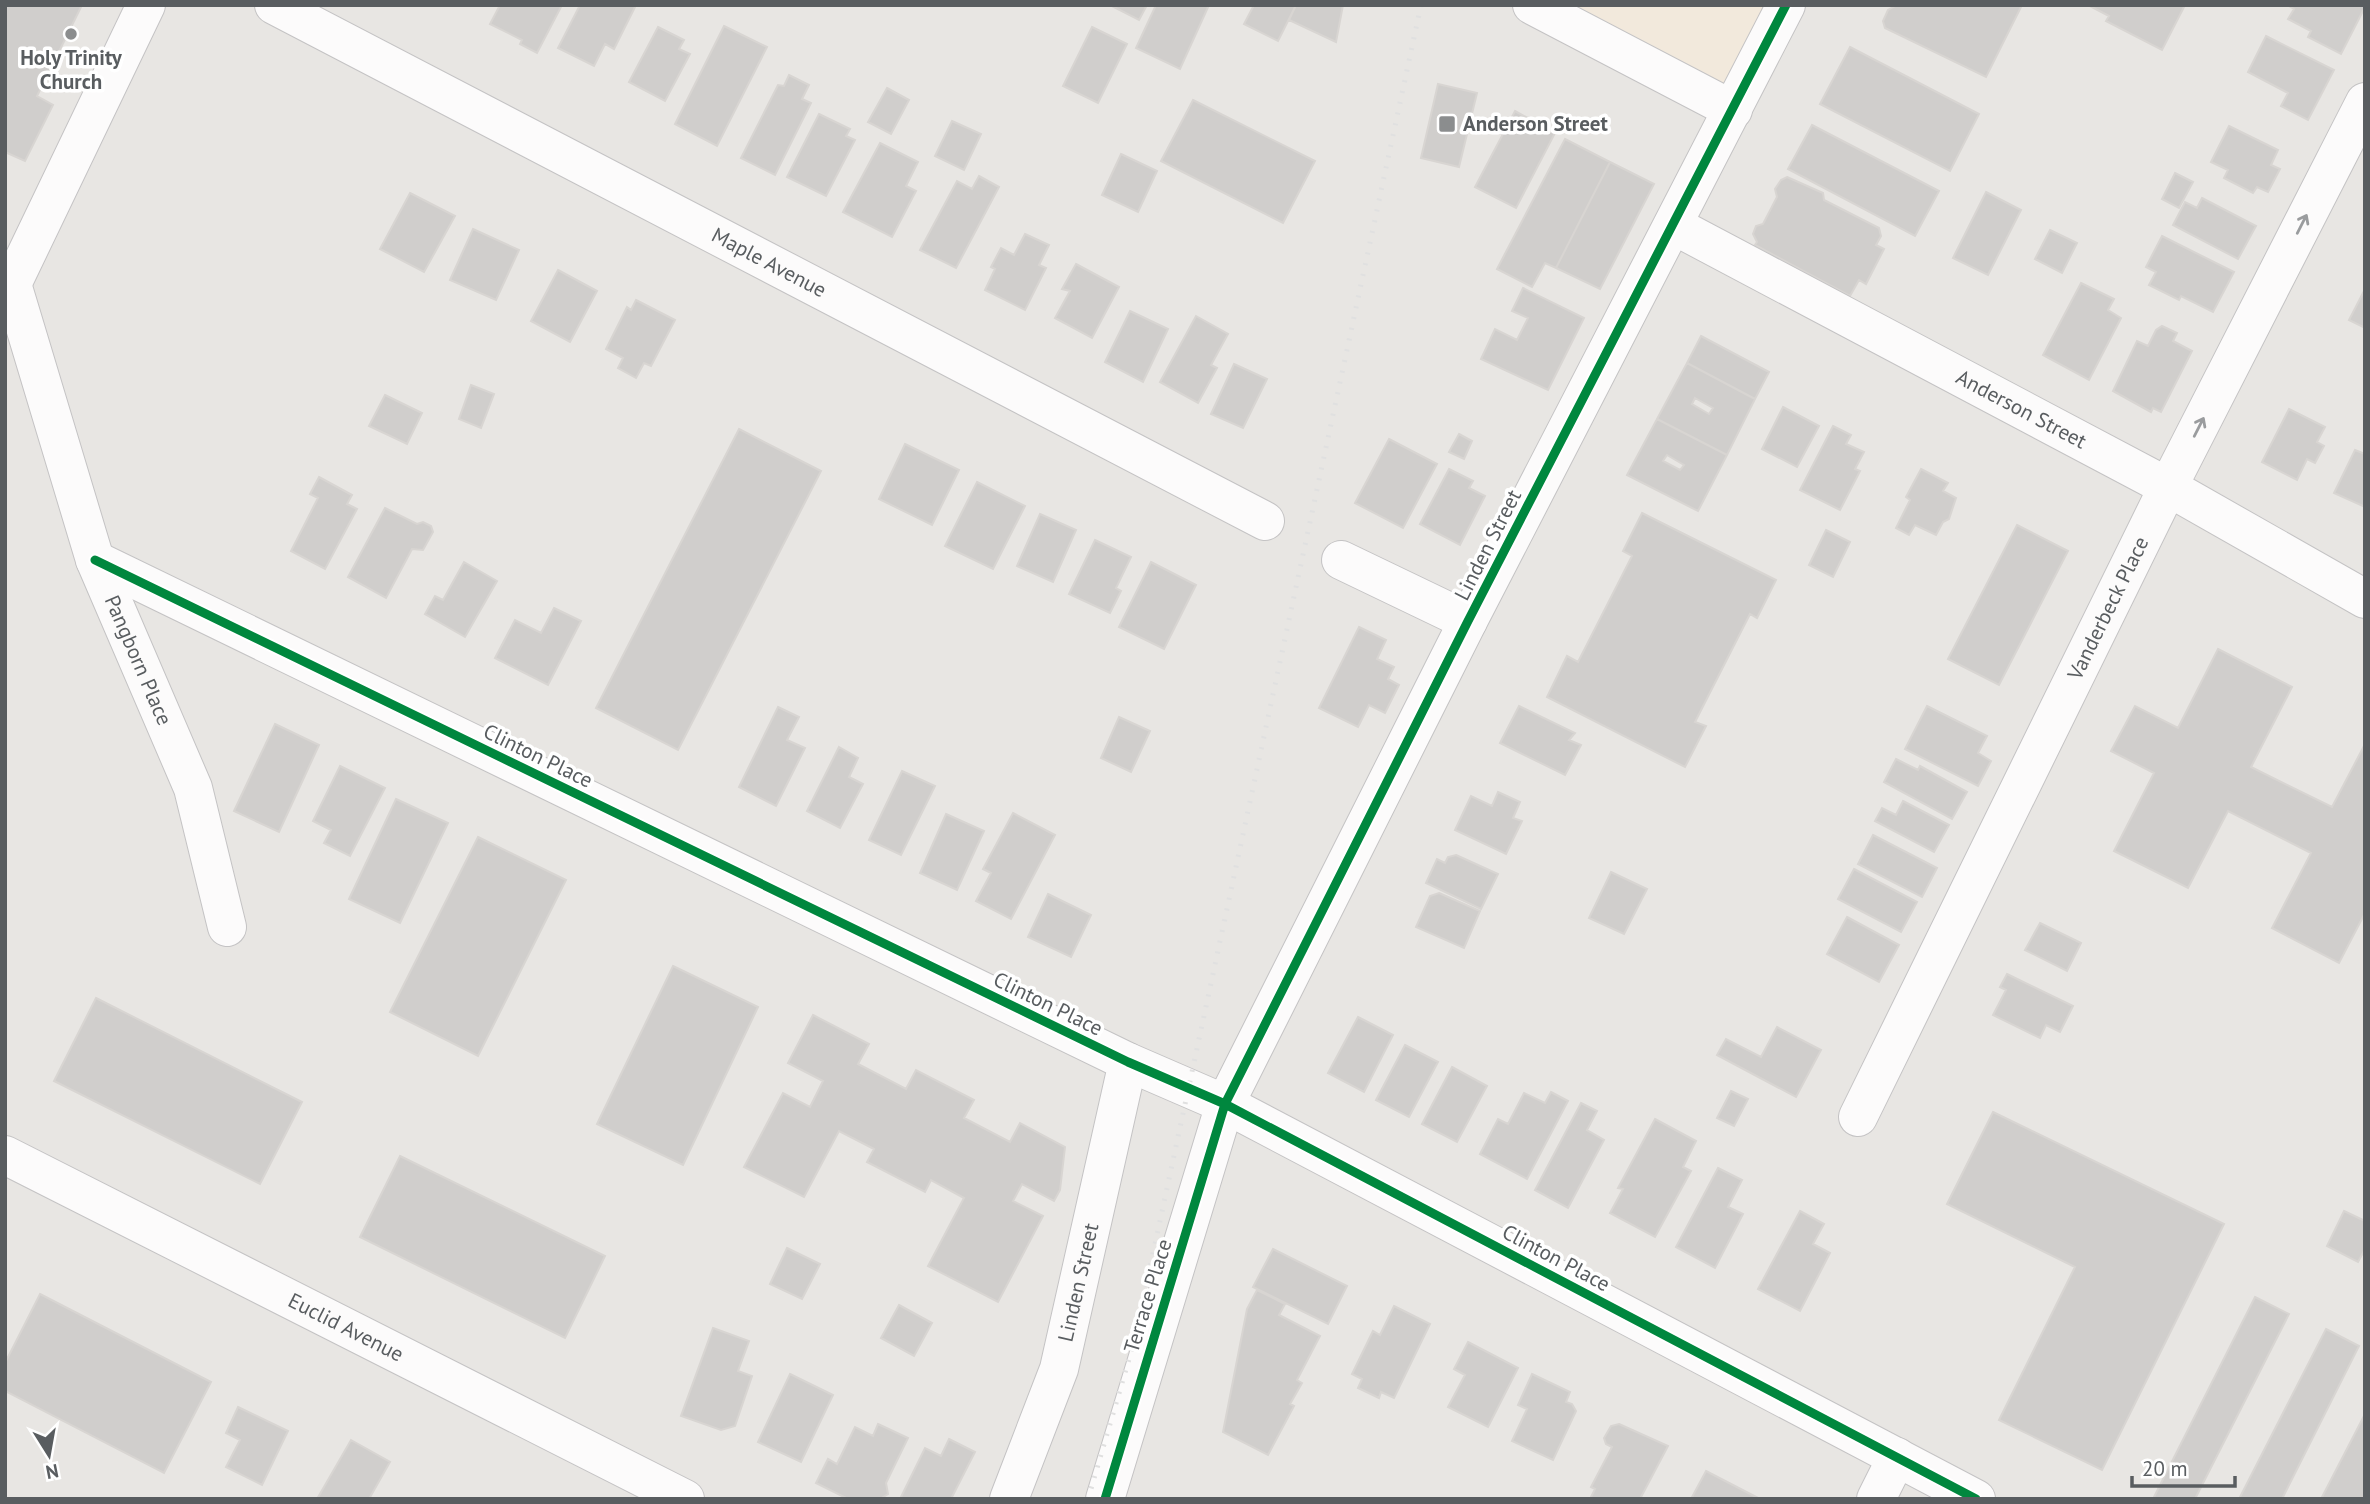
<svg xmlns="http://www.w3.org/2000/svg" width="2370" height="1504" font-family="'PT Sans',sans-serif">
	<rect width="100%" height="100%" fill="#e8e6e3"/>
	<!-- commercial -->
	<path fill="#f2e9dc" d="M 1532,5 L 1786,5 L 1733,110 Z"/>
	<!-- building -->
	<path fill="#d0cecc" stroke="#d8d5d2" stroke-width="2" fill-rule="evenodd" d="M 5,5 L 82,5 L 37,96 L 53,105 L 25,161 L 5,152 Z
		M 500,5 L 562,5 L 537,53 L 520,44 L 522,40 L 490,24 Z
		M 580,5 L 636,5 L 614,49 L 605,44 L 594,66 L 558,48 Z
		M 1110,5 L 1147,5 L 1139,20 Z
		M 1156,5 L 1209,5 L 1180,69 L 1136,48 Z
		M 1254,5 L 1296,5 L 1278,41 L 1244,24 Z
		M 1296,5 L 1343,5 L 1336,42 L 1289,20 Z
		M 1897,5 L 2022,5 L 1986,77 L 1885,28 L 1883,21 L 1888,10 Z
		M 2088,5 L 2185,5 L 2162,50 L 2106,21 L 2109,16 Z
		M 2287,5 L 2365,5 L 2365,7 L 2341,54 L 2308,37 L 2311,31 L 2288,19 L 2294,9 Z
		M 724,26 L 767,47 L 717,146 L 675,124 Z
		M 658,27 L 684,40 L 679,49 L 690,54 L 665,101 L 629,82 Z
		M 1092,27 L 1127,44 L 1098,103 L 1063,86 Z
		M 2266,36 L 2334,70 L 2308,120 L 2281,106 L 2288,93 L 2248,72 Z
		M 1850,47 L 1979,114 L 1950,171 L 1820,104 Z
		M 789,75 L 809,85 L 802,99 L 811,103 L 775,175 L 741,158 L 778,85 L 784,86 Z
		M 1438,84 L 1477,93 L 1459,167 L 1421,158 Z
		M 887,88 L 909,100 L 891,134 L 868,122 Z
		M 1193,100 L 1315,161 L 1283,223 L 1161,161 Z
		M 1515,111 L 1555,133 L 1516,208 L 1475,187 Z
		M 819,114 L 850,129 L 846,136 L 855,140 L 826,196 L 787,177 Z
		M 952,121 L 981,134 L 964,170 L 935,156 Z
		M 1812,125 L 1939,191 L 1915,236 L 1788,169 Z
		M 2229,126 L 2278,150 L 2271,165 L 2280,169 L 2268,192 L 2257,187 L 2253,193 L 2224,178 L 2228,170 L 2211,162 Z
		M 1565,139 L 1610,162 L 1556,268 L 1545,263 L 1532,287 L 1497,269 Z
		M 880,143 L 918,162 L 906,186 L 916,191 L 892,237 L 843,212 Z
		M 1121,154 L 1157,171 L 1138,212 L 1102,195 Z
		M 1610,162 L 1654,184 L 1600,289 L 1556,268 Z
		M 2175,173 L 2193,182 L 2179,208 L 2162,199 Z
		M 979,176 L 999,187 L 956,268 L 920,250 L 957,181 L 972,189 Z
		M 1787,177 L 1823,193 L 1824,200 L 1879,228 L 1881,236 L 1876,245 L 1884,249 L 1866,284 L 1859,280 L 1850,296 L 1755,245 L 1757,242 L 1753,234 L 1756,226 L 1763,224 L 1777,197 L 1775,189 L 1781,180 Z
		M 1986,192 L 2021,210 L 1988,275 L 1953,258 Z
		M 410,193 L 455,216 L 424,272 L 380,249 Z
		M 2202,198 L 2256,226 L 2238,259 L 2173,225 L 2185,202 L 2197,208 Z
		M 473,229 L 519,250 L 496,300 L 450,280 Z
		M 2050,230 L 2077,243 L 2062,273 L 2035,259 Z
		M 1025,234 L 1049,245 L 1039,265 L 1046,268 L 1025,310 L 985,290 L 995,269 L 991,267 L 1001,248 L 1014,255 Z
		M 2162,236 L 2234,272 L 2213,312 L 2181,296 L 2179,300 L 2149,285 L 2156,272 L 2146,267 Z
		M 1076,264 L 1119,287 L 1092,338 L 1055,318 L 1070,291 L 1062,289 Z
		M 558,270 L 597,291 L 570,342 L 531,321 Z
		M 2081,283 L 2114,299 L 2108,310 L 2121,318 L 2089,380 L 2043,355 Z
		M 1523,288 L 1584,318 L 1548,390 L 1481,359 L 1495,329 L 1517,340 L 1528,318 L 1512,311 Z
		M 2365,289 L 2365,328 L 2349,320 Z
		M 636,300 L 675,320 L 651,366 L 644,363 L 636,378 L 618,368 L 623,358 L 606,349 L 627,307 L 631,310 Z
		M 1130,311 L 1168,329 L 1143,382 L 1105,362 Z
		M 1196,316 L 1228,334 L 1211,365 L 1217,368 L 1198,403 L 1160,382 Z
		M 2162,326 L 2177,333 L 2173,341 L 2192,351 L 2161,412 L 2153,408 L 2151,412 L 2113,391 L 2137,341 L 2148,346 L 2156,330 Z
		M 1701,336 L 1769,372 L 1755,399 L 1687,363 Z
		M 1687,363 L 1755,399 L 1727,455 L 1657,419 ZM 1695,398 L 1713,408 L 1709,414 L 1692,404 Z
		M 1234,364 L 1267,379 L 1243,428 L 1211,414 Z
		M 471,385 L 494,394 L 481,428 L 459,419 Z
		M 385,395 L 422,413 L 407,444 L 369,426 Z
		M 1783,407 L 1819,426 L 1797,467 L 1762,449 Z
		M 2289,409 L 2325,427 L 2317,442 L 2324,446 L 2315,463 L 2307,459 L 2297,480 L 2262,462 Z
		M 1657,419 L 1727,455 L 1698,511 L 1627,475 ZM 1667,455 L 1684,465 L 1680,470 L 1663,461 Z
		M 1833,426 L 1851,435 L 1846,444 L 1864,452 L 1855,469 L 1860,471 L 1840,510 L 1800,490 Z
		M 739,429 L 821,471 L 678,750 L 596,708 Z
		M 1459,434 L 1472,441 L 1464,459 L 1449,452 Z
		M 1389,439 L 1437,464 L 1403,528 L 1355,503 Z
		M 905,444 L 959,470 L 932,525 L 879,499 Z
		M 2355,450 L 2365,454 L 2365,507 L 2334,493 Z
		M 1449,469 L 1473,481 L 1469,488 L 1485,496 L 1460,545 L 1420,524 Z
		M 1921,469 L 1948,483 L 1943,491 L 1956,498 L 1949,519 L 1943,522 L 1936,535 L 1915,525 L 1909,535 L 1896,528 L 1910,500 L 1906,497 Z
		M 319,477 L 352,495 L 347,504 L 357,509 L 325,569 L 291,551 L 318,498 L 310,494 Z
		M 977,482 L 1025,506 L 993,569 L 945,546 Z
		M 385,508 L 417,524 L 423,522 L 431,526 L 433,532 L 423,550 L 412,549 L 386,598 L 348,577 Z
		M 1642,513 L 1776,580 L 1757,618 L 1750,614 L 1695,722 L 1706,726 L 1685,767 L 1547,697 L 1567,656 L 1578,662 L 1632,556 L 1623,551 Z
		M 1040,514 L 1076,530 L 1053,582 L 1017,566 Z
		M 2017,525 L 2068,551 L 1999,685 L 1948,659 Z
		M 1826,530 L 1850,542 L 1833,577 L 1809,565 Z
		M 1095,540 L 1131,557 L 1116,588 L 1121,591 L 1110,613 L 1069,594 Z
		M 464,562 L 497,581 L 465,637 L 425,614 L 435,596 L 443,600 Z
		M 1151,562 L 1196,585 L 1164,649 L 1119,627 Z
		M 554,608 L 581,621 L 548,685 L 495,658 L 515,620 L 541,633 Z
		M 1359,627 L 1386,640 L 1377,659 L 1394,667 L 1388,679 L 1399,685 L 1385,713 L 1369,705 L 1358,727 L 1319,708 Z
		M 2218,649 L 2292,687 L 2251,767 L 2332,807 L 2365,744 L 2365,913 L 2339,963 L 2272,928 L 2311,853 L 2228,811 L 2188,888 L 2114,851 L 2154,773 L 2111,751 L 2135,706 L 2178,728 Z
		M 1519,706 L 1575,733 L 1569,740 L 1581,745 L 1565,775 L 1500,743 Z
		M 1927,706 L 1987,736 L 1978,753 L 1991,761 L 1978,786 L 1905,749 Z
		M 778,707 L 799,717 L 787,740 L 805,748 L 776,806 L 739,787 Z
		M 1119,717 L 1150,731 L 1131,772 L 1101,758 Z
		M 275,724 L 319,745 L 279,832 L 234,811 Z
		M 839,747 L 858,758 L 849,777 L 863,784 L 840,828 L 807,811 Z
		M 1896,759 L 1918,770 L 1920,766 L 1967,792 L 1952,819 L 1884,782 Z
		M 340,766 L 385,788 L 350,856 L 324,843 L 331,830 L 313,821 Z
		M 902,771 L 935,786 L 901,855 L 869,840 Z
		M 1498,792 L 1520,802 L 1513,818 L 1522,821 L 1506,854 L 1455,830 L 1471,796 L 1492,806 Z
		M 396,799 L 448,823 L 400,923 L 349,899 Z
		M 1903,801 L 1949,825 L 1934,852 L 1875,821 L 1882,808 L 1896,815 Z
		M 1013,813 L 1055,835 L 1011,919 L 976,901 L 991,873 L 983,869 Z
		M 946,814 L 984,831 L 957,890 L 920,873 Z
		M 1873,835 L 1937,868 L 1922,897 L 1858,864 Z
		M 478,837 L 566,880 L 478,1056 L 390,1012 Z
		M 1456,855 L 1498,874 L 1481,909 L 1426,883 L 1437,859 L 1445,863 L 1448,857 Z
		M 1854,869 L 1917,902 L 1901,932 L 1838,899 Z
		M 1611,872 L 1647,889 L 1624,934 L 1589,918 Z
		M 1439,893 L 1480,911 L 1464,948 L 1416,927 L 1430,896 Z
		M 1048,894 L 1091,915 L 1071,957 L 1028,937 Z
		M 1847,917 L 1899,945 L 1879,982 L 1827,954 Z
		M 2040,923 L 2081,943 L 2067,971 L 2025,950 Z
		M 673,966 L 758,1007 L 683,1165 L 597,1124 Z
		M 2007,974 L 2073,1006 L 2060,1032 L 2046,1025 L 2040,1038 L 1993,1015 L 2006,990 L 2000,987 Z
		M 96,998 L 302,1102 L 260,1184 L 54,1081 Z
		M 813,1015 L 869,1044 L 858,1064 L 906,1089 L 916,1070 L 974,1100 L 964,1118 L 1010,1142 L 1020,1123 L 1065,1147 L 1060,1190 L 1054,1201 L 1022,1184 L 1013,1201 L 1043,1216 L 998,1302 L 928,1266 L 964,1198 L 931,1180 L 925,1192 L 867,1162 L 874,1149 L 839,1131 L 804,1197 L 744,1167 L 783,1093 L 810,1107 L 823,1081 L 788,1063 Z
		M 1358,1017 L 1393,1035 L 1364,1092 L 1328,1073 Z
		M 1777,1027 L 1821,1050 L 1796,1097 L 1717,1055 L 1726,1039 L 1761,1057 Z
		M 1405,1045 L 1438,1062 L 1409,1117 L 1376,1100 Z
		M 1452,1067 L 1487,1086 L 1457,1142 L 1422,1124 Z
		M 1731,1091 L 1748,1099 L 1734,1126 L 1717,1118 Z
		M 1551,1092 L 1568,1101 L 1527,1179 L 1480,1154 L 1498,1119 L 1508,1124 L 1524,1093 L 1545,1103 Z
		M 1581,1103 L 1597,1111 L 1587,1130 L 1604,1140 L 1568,1208 L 1535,1190 Z
		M 1993,1112 L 2224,1224 L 2102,1470 L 1999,1420 L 2075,1267 L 1947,1204 Z
		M 1655,1119 L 1696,1141 L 1683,1167 L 1691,1171 L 1655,1237 L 1610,1213 L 1623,1189 L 1618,1188 Z
		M 400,1156 L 605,1256 L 565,1338 L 360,1237 Z
		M 1718,1168 L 1742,1180 L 1728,1207 L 1743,1214 L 1715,1268 L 1676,1247 Z
		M 1800,1211 L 1824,1224 L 1813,1244 L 1830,1253 L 1800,1311 L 1758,1289 Z
		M 2344,1211 L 2365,1221 L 2365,1249 L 2358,1262 L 2327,1246 Z
		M 787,1248 L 820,1264 L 802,1299 L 770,1284 Z
		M 1273,1249 L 1347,1286 L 1328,1324 L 1253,1287 Z
		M 1257,1290 L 1285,1304 L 1279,1315 L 1320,1336 L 1297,1380 L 1302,1383 L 1290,1404 L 1294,1406 L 1268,1455 L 1223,1432 L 1247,1309 Z
		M 40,1294 L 211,1382 L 164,1473 L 5,1391 L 5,1363 Z
		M 2255,1297 L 2289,1314 L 2195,1499 L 2153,1499 Z
		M 899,1305 L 932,1323 L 914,1356 L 881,1338 Z
		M 1394,1306 L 1430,1324 L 1394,1398 L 1381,1392 L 1379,1398 L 1358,1388 L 1362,1379 L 1352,1374 L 1373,1331 L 1380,1335 Z
		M 713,1328 L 749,1341 L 738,1371 L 752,1376 L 735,1426 L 721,1430 L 681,1416 Z
		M 2326,1329 L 2359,1346 L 2282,1499 L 2239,1499 Z
		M 1468,1342 L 1518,1368 L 1488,1427 L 1448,1407 L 1465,1375 L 1454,1369 Z
		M 790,1374 L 833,1395 L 801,1462 L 758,1442 Z
		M 1532,1374 L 1570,1392 L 1566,1402 L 1572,1404 L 1576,1411 L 1553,1460 L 1512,1441 L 1527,1409 L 1518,1405 Z
		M 238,1407 L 288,1431 L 262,1485 L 226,1467 L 240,1440 L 226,1433 Z
		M 2365,1414 L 2365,1499 L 2321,1499 Z
		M 878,1424 L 908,1438 L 886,1483 L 888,1494 L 880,1499 L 848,1499 L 816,1483 L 828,1459 L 837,1464 L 855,1427 L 873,1436 Z
		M 1619,1424 L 1668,1446 L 1640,1499 L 1590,1499 L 1595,1489 L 1591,1487 L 1612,1447 L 1606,1444 L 1604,1438 L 1611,1426 Z
		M 949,1439 L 975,1452 L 951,1499 L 900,1499 L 925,1448 L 941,1456 Z
		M 351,1440 L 390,1462 L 369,1499 L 317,1499 Z
		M 1706,1471 L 1760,1499 L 1691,1499 Z"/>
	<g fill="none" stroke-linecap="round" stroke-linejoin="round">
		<!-- minor casing -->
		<g stroke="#c4c3c4" stroke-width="40">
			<g id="minor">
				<path id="s1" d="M 274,5 L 1265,521"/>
				<path d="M 1532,5 L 1733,110"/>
				<path id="s2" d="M 1673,225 L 2168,487 L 2365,599"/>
				<path id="s3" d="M 5,276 L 12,284 L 95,560 L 193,788 L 227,927"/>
				<path d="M 12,284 L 146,5"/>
				<path d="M 95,560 L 1128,1062 L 1225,1104 L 1976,1499"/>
				<path d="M 1341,560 L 1468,621"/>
				<path id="s4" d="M 1858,1117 L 2168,487 L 2365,102"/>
				<path id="s5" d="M 5,1155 L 685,1499"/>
				<path id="s6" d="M 1009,1499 L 1059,1369 L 1128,1062"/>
				<path d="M 1105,1499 L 1225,1104 L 1468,621 L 1786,5"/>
				<path d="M 1876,1499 L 1897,1457"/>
			</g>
		</g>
		<!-- minor -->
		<use href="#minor" stroke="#fcfbfb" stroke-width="38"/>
		<!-- rail -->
		<path stroke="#e0e0e0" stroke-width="5" stroke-dasharray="2 9" stroke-linecap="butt" d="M 1088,1499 L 1134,1342 L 1421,5"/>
		<!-- cycleway casing -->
		<g stroke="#fff" stroke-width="13">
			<path id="cycleway" d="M 95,560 L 1128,1062 L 1225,1104 L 1976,1499
				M 1105,1499 L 1225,1104 L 1468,621 L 1786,5"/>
		</g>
		<!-- cycleway -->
		<use href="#cycleway" stroke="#00873e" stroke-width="9"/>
	</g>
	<!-- one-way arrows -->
	<defs><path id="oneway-shaft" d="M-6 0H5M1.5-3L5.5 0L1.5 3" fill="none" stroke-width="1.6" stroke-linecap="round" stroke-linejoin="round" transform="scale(1.75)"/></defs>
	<g stroke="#9a9c9e">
		<use href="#oneway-shaft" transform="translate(2302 224) rotate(-63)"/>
		<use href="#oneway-shaft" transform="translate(2199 427) rotate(-63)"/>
	</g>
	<!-- markers -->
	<g fill="#8b8d8e" stroke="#fff" stroke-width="2.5">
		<circle cx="71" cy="34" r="7"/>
		<rect x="1438" y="115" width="18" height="18" rx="3.5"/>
	</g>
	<g text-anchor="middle" stroke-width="7" stroke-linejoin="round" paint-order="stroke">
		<!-- poi labels -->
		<g font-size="21" font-weight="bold" fill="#595d60" stroke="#fff">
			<text x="71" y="65">Holy Trinity<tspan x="71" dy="24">Church</tspan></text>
			<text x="1463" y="131" text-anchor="start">Anderson Street</text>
		</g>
		<!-- street labels -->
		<g font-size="21" fill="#595d60" stroke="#fff">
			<text dy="7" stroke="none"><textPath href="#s1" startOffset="558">Maple Avenue</textPath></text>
			<text dy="7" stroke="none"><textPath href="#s2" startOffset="394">Anderson Street</textPath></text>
			<text transform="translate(1488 545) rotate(-63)" y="7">Linden Street</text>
			<text dy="7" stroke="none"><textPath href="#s4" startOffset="567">Vanderbeck Place</textPath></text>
			<text dy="7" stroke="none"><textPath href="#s3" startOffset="408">Pangborn Place</textPath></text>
			<text transform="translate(538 756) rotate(26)" y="7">Clinton Place</text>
			<text transform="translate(1048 1004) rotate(26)" y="7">Clinton Place</text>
			<text transform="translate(1556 1258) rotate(28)" y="7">Clinton Place</text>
			<text dy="7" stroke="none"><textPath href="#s6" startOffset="228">Linden Street</textPath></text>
			<text transform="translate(1148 1296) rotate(-73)" y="7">Terrace Place</text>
			<text dy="7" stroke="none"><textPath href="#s5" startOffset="382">Euclid Avenue</textPath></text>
		</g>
	</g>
	<!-- border -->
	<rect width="2370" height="1504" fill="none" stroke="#595d60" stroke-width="14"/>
	<!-- north arrow -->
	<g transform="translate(49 1455) rotate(169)" stroke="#ffffff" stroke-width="5" paint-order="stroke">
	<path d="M0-5L12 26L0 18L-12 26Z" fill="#595d60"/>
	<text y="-10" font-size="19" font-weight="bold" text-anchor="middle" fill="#595d60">N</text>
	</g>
	<!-- scale -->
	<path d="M2132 1476v10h103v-10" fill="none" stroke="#595d60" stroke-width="3.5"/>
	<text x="2142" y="1476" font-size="21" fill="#595d60" stroke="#ffffff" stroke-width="5" paint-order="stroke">20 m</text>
</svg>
